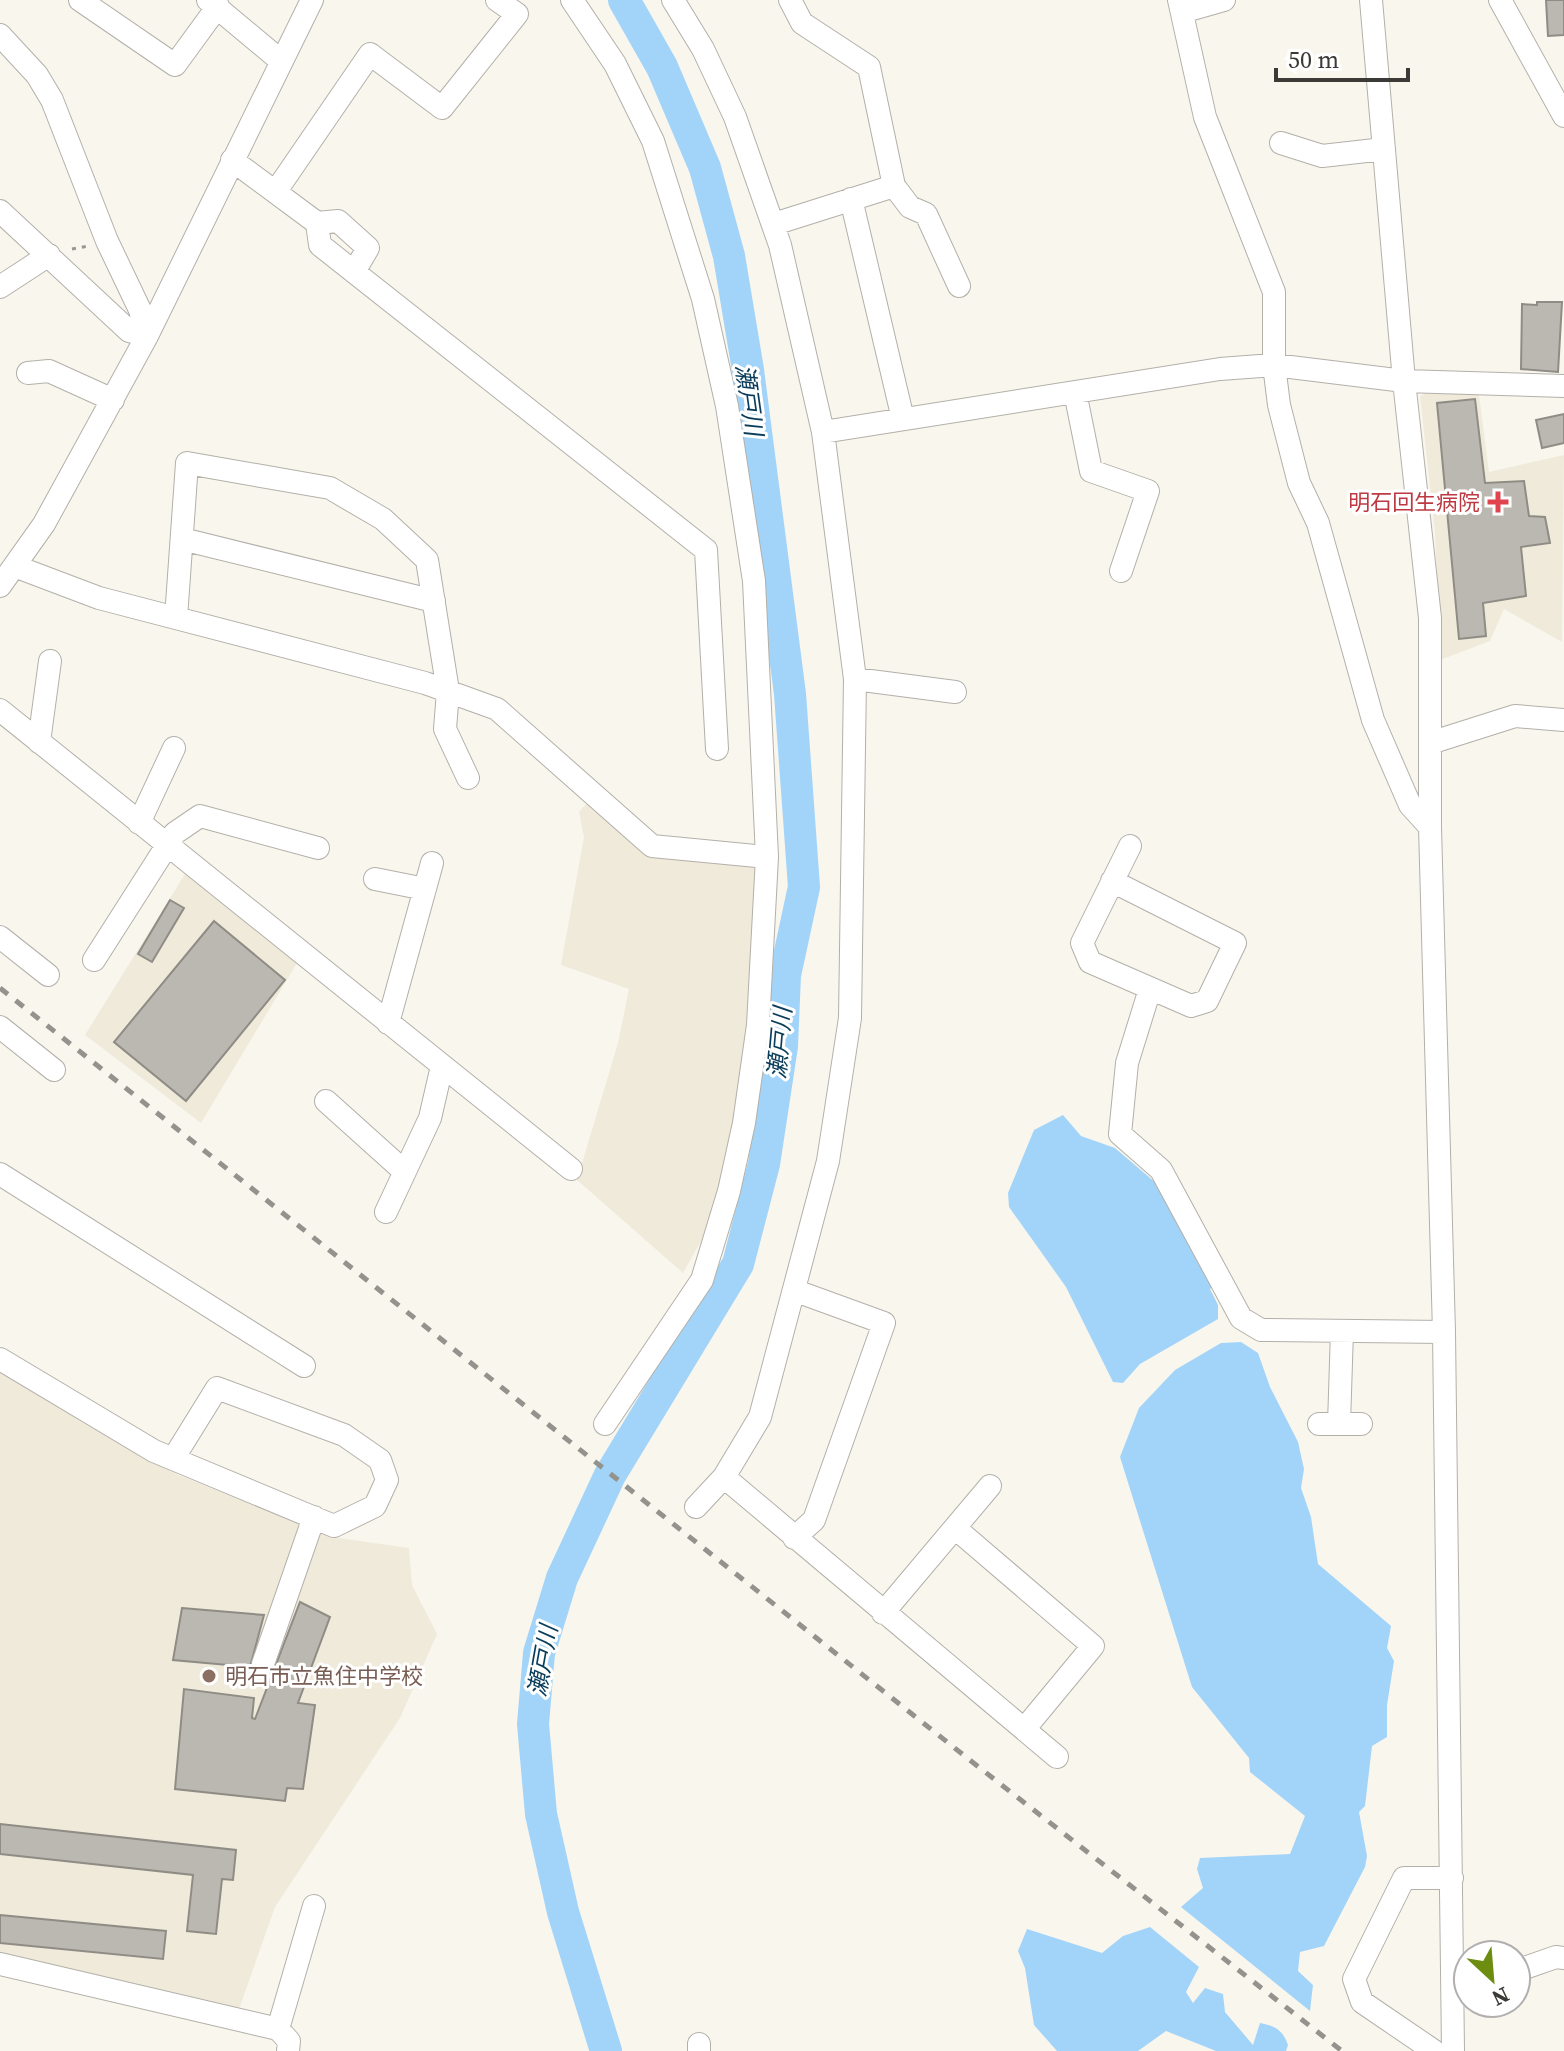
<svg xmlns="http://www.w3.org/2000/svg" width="1564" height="2051" font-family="'Source Serif 4','Noto Sans JP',serif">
	<rect width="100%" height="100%" fill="#f9f6ee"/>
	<!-- built -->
	<path fill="#f0eadb" d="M 1430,391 L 1479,395 L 1489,472 L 1564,455 L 1562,642 L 1504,609 L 1490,641 L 1440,660 L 1435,532 L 1420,396 Z
		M 587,803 L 628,840 L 659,854 L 757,868 L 752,1018 L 724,1174 L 704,1236 L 683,1273 L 577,1180 L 618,1043 L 629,989 L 561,965 L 584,837 L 579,812 Z
		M 185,874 L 297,963 L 201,1123 L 85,1035 Z
		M 0,1370 L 82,1422 L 176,1474 L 332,1537 L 409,1548 L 412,1585 L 437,1634 L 400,1718 L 275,1907 L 238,2012 L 0,1955 Z"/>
	<!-- water -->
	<path fill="#a2d4f9" d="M 1063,1115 L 1081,1136 L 1115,1148 L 1156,1183 L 1215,1285 L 1210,1289 L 1218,1305 L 1218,1319 L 1140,1364 L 1123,1383 L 1113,1382 L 1066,1287 L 1009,1207 L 1008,1193 L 1034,1130 Z
		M 1241,1342 L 1258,1353 L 1270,1387 L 1298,1442 L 1304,1469 L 1301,1488 L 1311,1517 L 1318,1564 L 1391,1626 L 1387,1648 L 1394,1661 L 1387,1705 L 1387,1737 L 1372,1746 L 1365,1806 L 1359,1812 L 1367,1856 L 1365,1867 L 1324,1946 L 1300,1952 L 1298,1971 L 1313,1985 L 1310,2011 L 1181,1907 L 1203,1888 L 1197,1869 L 1200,1858 L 1290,1854 L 1305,1816 L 1250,1772 L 1249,1758 L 1192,1687 L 1120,1457 L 1139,1408 L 1175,1370 L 1221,1343 Z
		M 1150,1927 L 1199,1967 L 1186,1992 L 1193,2003 L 1205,1988 L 1223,1994 L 1225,2012 L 1253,2045 L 1260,2023 C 1275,2026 1283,2030 1288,2045 L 1286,2051 L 1216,2051 L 1166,2031 L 1138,2051 L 1057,2051 L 1034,2025 L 1025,1968 L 1018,1951 L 1027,1929 L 1102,1953 L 1123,1936 Z"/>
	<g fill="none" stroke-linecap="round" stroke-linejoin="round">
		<!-- river -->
		<path stroke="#a2d4f9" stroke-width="32" d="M 606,2051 L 563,1912 L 541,1814 L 533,1724 L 539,1653 L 562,1578 L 610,1475 L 738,1264 L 764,1164 L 782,1046 L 785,975 L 804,887 L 790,694 L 748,370 L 729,256 L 705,168 L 662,67 L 624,0"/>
	</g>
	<!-- building -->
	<path fill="#bbb8b1" stroke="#8f8c85" stroke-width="2" d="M 1546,0 L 1564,0 L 1564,35 L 1548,36 Z
		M 1537,302 L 1562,302 L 1558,372 L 1521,369 L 1522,304 L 1537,305 Z
		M 1475,399 L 1485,483 L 1524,481 L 1529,516 L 1545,517 L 1550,543 L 1521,547 L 1526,596 L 1483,603 L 1486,636 L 1459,639 L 1437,403 Z
		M 1564,414 L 1564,443 L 1542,448 L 1536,420 Z
		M 170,900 L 184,908 L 152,962 L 138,954 Z
		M 214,921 L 285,980 L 186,1101 L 114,1042 Z
		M 300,1602 L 330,1617 L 298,1703 L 315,1705 L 303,1789 L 287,1788 L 285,1801 L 175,1789 L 184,1689 L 254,1698 L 252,1718 L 255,1719 Z
		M 182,1608 L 264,1615 L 250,1667 L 173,1660 Z
		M 0,1824 L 236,1850 L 233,1880 L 222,1879 L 216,1934 L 187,1931 L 193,1875 L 0,1854 Z
		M 0,1915 L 166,1931 L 163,1959 L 0,1943 Z"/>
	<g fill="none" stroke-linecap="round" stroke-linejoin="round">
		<!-- minor casing -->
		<g stroke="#b3b0a9" stroke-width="24">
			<path id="minor" d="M 80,0 L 175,65 L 218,6
				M 208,0 L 281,61
				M 572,0 L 615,64 L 653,141 L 703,299 L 727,406 L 754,581 L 767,857 L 758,1025 L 744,1123 L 729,1191 L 702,1280 L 605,1424
				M 673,0 L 703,49 L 735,117 L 780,245 L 823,432 L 855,679 L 850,1018 L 828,1161 L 760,1417 L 724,1477 L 696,1507
				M 1179,0 L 1205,117 L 1274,292 L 1274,365 L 1279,405 L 1299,483 L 1318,523 L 1373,720 L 1410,805 L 1430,827
				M 1371,0 L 1404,381 L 1430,618 L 1430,827 L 1444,1332 L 1453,2051
				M 1500,0 L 1564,116
				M 1182,12 L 1224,0
				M 0,35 L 37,75 L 52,100 L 107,241 L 140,310 L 147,336
				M 1281,143 L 1322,156 L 1384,149
				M 232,160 L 317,223 L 320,245 L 706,550 L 717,749
				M 894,186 L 910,207 L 926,214 L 959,286
				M 276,191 L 370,54 L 442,108 L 517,14 L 497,0
				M 851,199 L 903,419
				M 0,211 L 129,331 L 147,336
				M 317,223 L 338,221 L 368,248 L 354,272
				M 774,224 L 894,186 L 869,67 L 802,23 L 790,0
				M 0,287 L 49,255
				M 28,373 L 49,371 L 113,400
				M 1075,392 L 1091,471 L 1148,491 L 1121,571
				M 823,432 L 1220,369 L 1274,365 L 1404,381 L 1564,386
				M 182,539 L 434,601
				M 17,567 L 99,598 L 425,683 L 497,709 L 652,846 L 767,857
				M 0,586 L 44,524 L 147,336 L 312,0
				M 176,618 L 187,463 L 330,488 L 383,519 L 427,560 L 448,691 L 445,729 L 468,778
				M 855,679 L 955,692
				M 0,710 L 571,1169
				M 39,742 L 50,661
				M 1430,743 L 1515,716 L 1564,720
				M 139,823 L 174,748
				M 375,879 L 425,889
				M 1112,881 L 1235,943 L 1207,1001 L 1191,1006 L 1090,962 L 1082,943 L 1130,846
				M 0,937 L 48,975
				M 94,960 L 175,833 L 200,816 L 318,848
				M 1150,989 L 1127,1063 L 1120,1134 L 1161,1170 L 1241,1318 L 1261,1330 L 1444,1332
				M 388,1023 L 432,863
				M 0,1027 L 54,1070
				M 326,1101 L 405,1172
				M 0,1174 L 304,1366
				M 386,1212 L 430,1118 L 442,1066
				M 0,1359 L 154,1451 L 334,1526 L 375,1506 L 387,1480 L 380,1460 L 344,1435 L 217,1388 L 173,1459
				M 1319,1424 L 1361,1424
				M 1339,1424 L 1342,1331
				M 724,1477 L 1057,1757
				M 955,1528 L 1093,1646 L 1026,1727
				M 794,1538 L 814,1520 L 884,1323 L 796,1291
				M 883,1613 L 990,1486
				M 263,1664 L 314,1517
				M 0,1964 L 278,2029 L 289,2041 L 288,2051
				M 1516,1971 L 1556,1957 L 1564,1958
				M 278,2029 L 314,1906
				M 699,2044 L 699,2051
				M 1434,2051 L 1362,2002 L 1354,1979 L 1404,1878 L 1452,1878"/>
		</g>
		<!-- path -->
		<path stroke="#999791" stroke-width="3" stroke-dasharray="4 6" stroke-linecap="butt" d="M 72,249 L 88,246"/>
		<!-- minor -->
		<use href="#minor" stroke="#fff" stroke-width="22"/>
		<!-- rail -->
		<path stroke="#94928d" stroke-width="5" stroke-dasharray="10 10" stroke-linecap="butt" d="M 0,988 L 971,1761 L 1342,2051"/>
	</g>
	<!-- markers -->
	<path fill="#e0444e" stroke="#fff" stroke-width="3" d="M1494 490h8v8h8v8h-8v8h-8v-8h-8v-8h8z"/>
	<circle fill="#8d6e63" stroke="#fff" stroke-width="3" cx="209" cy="1676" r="8"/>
	<g text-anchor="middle" stroke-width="6" stroke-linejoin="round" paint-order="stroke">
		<!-- health labels -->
		<g font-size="22" fill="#be3a42" stroke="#fff" text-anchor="end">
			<text x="1480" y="510">明石回生病院</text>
		</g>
		<!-- education labels -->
		<g font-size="22" fill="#785e54" stroke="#fff" text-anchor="start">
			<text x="225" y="1684">明石市立魚住中学校</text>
		</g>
		<!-- water labels -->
		<g font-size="24" font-style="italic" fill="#093d5b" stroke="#fff">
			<text transform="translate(749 400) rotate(82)" y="8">瀬戸川</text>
			<text transform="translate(780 1043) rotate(-85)" y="8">瀬戸川</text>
			<text transform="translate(543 1661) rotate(-80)" y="8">瀬戸川</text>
		</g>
	</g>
	<!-- north arrow -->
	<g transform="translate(1492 1979) rotate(154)"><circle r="38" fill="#ffffff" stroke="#b1b0af" stroke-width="2"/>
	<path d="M0-6L14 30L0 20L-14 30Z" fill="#6d8d10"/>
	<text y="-12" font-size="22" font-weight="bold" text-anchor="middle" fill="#3b3a37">N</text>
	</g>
	<!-- scale -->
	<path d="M1276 68v12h132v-12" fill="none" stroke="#3b3a37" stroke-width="4"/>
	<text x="1288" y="68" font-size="24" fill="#3b3a37" stroke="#ffffff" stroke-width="6" paint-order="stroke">50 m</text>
</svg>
